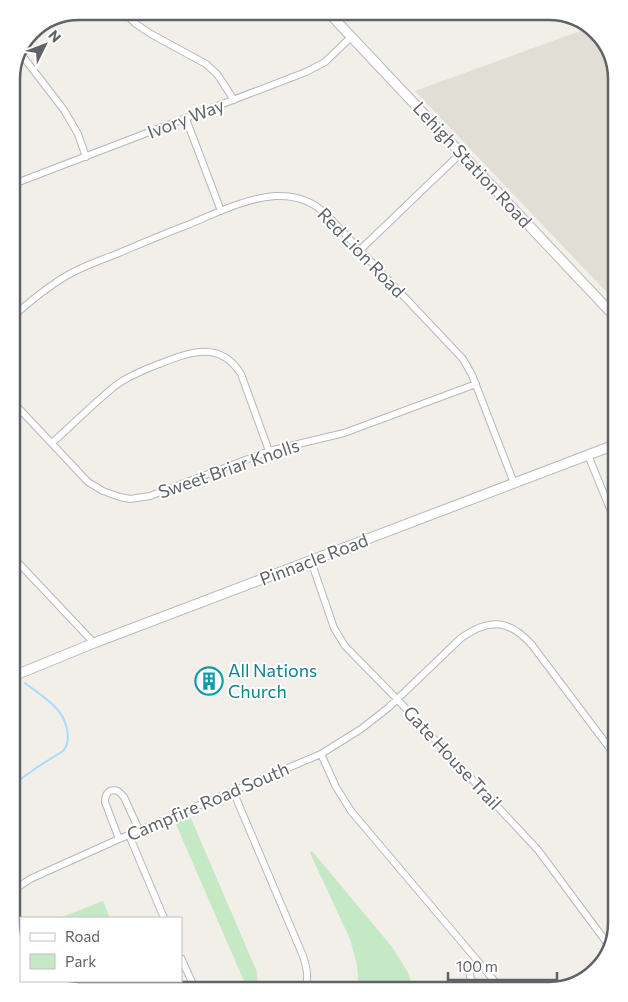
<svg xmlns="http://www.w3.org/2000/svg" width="628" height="1002" font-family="Commissioner,sans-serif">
	<rect width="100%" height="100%" fill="#f1efe8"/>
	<!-- education -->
	<path fill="#e1ded6" d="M 591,27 L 610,49 L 617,79 L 617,303 L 415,91 Z"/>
	<!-- green -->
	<path fill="#c5e8c5" d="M 190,816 L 257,972 C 258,981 258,985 249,989 L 247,988 L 175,822 Z
		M 312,851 L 392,947 L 407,971 L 415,991 L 359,991 L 357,965 L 350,939 L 310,853 Z
		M 103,901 L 110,918 L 62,918 L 62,917 Z
		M 115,981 L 138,981 L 142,991 L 124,991 Z"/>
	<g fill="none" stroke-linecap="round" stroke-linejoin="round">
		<!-- stream -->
		<path stroke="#aadaff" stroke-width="2" d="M 11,658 L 13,661
			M 11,786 L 36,768 L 63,751 C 73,740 66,718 56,708 C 47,698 35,691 25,683"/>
		<!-- street casing -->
		<g stroke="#b5b8bc" stroke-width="8">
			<path id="street" d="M 122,11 L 136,24 L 151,34 L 206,64 L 217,74 L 234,100
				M 21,54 L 64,110 L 78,134 L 86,157
				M 186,119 L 221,211
				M 11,185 L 306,72 L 325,62 L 351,37
				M 360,250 L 461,153
				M 11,318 C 28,303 46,288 66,276 C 81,267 98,261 114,255 C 138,245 161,235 185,226 C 212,215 245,198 275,196 C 295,195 313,201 327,215 L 463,359 L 472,375 L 514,483
				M 11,400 L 88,482 L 103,491 L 120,497 L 130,499 L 150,496 L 269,451 L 344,433 L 476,384
				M 52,443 C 73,424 93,404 115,386 C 128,376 144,370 159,364 C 190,352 220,340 241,374 L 269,451
				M 588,455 L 617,526
				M 11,555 L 94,643
				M 311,561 L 334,628 L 345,646 L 397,699 L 538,850 L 610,947
				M 321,754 L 336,787 L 351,811 L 503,991
				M 233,791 L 303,956 C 307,968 309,978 305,991
				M 129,835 L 164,918
				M 119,839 L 105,802 C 105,794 109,788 118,791 L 124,797 L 139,830
				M 11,892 L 30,879 L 119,839 L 321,754 L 361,729 L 388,708 L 461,638 C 489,618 509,619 532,645 L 617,758
				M 14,933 L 21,942
				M 181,958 L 196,991
				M 478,961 C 475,964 471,967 470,971 C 468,979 477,989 485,988 C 489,988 493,986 497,983
				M 54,981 L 58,985"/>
		</g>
		<!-- secondary casing -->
		<g stroke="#b6babf" stroke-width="11">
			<path id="secondary" d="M 327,11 L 617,319
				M 11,677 L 94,643 L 617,444"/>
		</g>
		<!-- street -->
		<use href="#street" stroke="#fff" stroke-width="6"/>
		<!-- secondary -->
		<use href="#secondary" stroke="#fff" stroke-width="9"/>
	</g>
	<!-- icons -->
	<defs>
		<g id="building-ring" transform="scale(1.4375)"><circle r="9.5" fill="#fff" stroke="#0f9aa8" stroke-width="1.5"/><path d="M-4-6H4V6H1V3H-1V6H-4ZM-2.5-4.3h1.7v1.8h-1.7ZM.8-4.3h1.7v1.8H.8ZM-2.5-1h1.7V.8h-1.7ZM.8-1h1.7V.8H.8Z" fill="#0f9aa8"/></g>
	</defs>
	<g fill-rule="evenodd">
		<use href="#building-ring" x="209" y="681"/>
	</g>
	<g text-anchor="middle" stroke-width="4" stroke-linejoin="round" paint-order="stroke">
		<!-- street labels -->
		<g font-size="18" fill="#5f6368" stroke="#fff">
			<text transform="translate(186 119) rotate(-21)" y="6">Ivory Way</text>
			<text transform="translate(472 165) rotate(47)" y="6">Lehigh Station Road</text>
			<text transform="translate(361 253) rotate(46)" y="6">Red Lion Road</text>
			<text transform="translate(229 469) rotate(-19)" y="6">Sweet Briar Knolls</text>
			<text transform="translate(314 560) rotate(-21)" y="6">Pinnacle Road</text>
			<text transform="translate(452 758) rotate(47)" y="6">Gate House Trail</text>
			<text transform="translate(208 802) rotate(-23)" y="6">Campfire Road South</text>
		</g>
		<!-- culture labels -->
		<g font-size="18" fill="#0d838f" stroke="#fff" text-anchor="start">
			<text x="228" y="677">All Nations<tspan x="228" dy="21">Church</tspan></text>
		</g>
	</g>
	<!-- crop -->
	<path d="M0 0H628V1002H0ZM79 20H549A59 59 0 0 1 608 79V923A59 59 0 0 1 549 982H79A59 59 0 0 1 20 923V79A59 59 0 0 1 79 20Z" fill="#fff" fill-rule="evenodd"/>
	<path fill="none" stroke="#5f6368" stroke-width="2.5" d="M79 20H549A59 59 0 0 1 608 79V923A59 59 0 0 1 549 982H79A59 59 0 0 1 20 923V79A59 59 0 0 1 79 20Z"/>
	<!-- legend -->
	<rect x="20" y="917" width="162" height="65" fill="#ffffff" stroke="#bfc1c3"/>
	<rect x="30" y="933" width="25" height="8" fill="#ffffff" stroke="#bfc1c3"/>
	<text x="65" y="942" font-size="15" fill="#5f6368">Road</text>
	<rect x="30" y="954" width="25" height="15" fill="#c5e8c5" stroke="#bfc1c3"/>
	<text x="65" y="967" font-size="15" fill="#5f6368">Park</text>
	<!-- north arrow -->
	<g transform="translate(45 45) rotate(48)" stroke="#ffffff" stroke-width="4" paint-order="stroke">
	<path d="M0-4L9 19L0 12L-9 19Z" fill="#5f6368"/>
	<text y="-8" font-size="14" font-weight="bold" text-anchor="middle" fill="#5f6368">N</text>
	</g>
	<!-- scale -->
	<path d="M448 972v8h109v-8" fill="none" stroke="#5f6368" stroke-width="2.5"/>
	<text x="456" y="972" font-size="15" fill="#5f6368" stroke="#ffffff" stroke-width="4" paint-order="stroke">100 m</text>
</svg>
